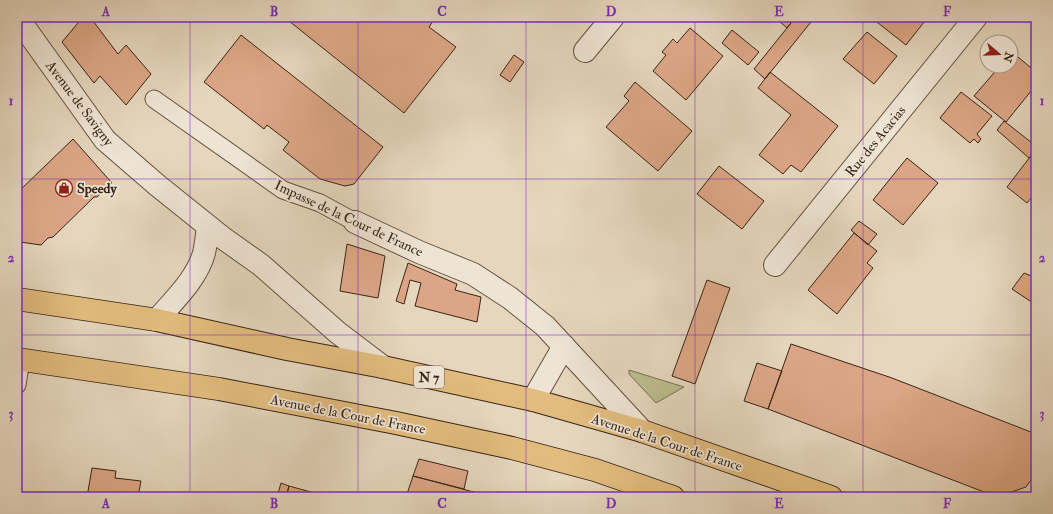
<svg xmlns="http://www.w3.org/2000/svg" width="1053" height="514" font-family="'IM FELL Double Pica',serif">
	<rect width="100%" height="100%" fill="#e5d6bd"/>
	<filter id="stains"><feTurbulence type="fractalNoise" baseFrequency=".005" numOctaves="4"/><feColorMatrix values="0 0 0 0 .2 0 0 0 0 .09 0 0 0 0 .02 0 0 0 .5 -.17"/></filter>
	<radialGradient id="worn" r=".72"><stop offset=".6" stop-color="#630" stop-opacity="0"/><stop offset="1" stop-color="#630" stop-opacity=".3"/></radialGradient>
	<!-- green -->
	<path fill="#bbbc8d" stroke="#7a7051" d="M 629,370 L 684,387 L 656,403 L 629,374 Z"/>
	<!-- building -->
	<path fill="#dca686" stroke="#382515" d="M 83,17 L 90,17 L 118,54 L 126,45 L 151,74 L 126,105 L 100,76 L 94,83 L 62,42 Z
		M 284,17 L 433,17 L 435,18 L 429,27 L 456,47 L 404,113 Z
		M 782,17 L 791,23 L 787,28 L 779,21 Z
		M 784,17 L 815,17 L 765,79 L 754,69 L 791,23 Z
		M 874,17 L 928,17 L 906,45 L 873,19 Z
		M 1036,17 L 1036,27 L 1031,23 Z
		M 690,28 L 723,56 L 686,100 L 653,71 L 666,55 L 662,52 L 673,39 L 677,43 Z
		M 732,30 L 759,52 L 748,65 L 722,43 Z
		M 867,32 L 897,56 L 874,84 L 843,59 Z
		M 241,35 L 383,147 L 354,184 L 345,186 L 320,179 L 283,150 L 289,142 L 267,125 L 264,129 L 204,82 Z
		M 1012,52 L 1036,72 L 1036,85 L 1006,122 L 974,96 L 1000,66 L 1011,66 Z
		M 514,55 L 524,62 L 510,82 L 500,75 Z
		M 770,72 L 838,126 L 801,172 L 791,165 L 783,174 L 759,155 L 791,115 L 758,88 Z
		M 635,82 L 692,131 L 658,171 L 606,127 L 629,101 L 624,96 Z
		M 961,92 L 992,116 L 977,134 L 981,139 L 978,143 L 974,139 L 970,143 L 940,118 Z
		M 1004,121 L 1036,146 L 1036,150 L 1029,158 L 997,130 Z
		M 73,139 L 112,183 L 97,197 L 94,197 L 53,237 L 48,238 L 41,245 L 20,242 L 17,239 L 17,193 Z
		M 1036,150 L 1036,163 L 1030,157 Z
		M 1030,157 L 1036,163 L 1036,192 L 1027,203 L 1007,187 Z
		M 907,158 L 938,183 L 903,225 L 873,200 Z
		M 719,166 L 764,201 L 742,229 L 697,194 Z
		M 859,221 L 877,234 L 868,245 L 851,230 Z
		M 854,233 L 877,251 L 867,263 L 873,268 L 837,314 L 808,290 Z
		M 347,244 L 385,256 L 378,298 L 340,291 Z
		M 408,263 L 457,284 L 455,290 L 481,297 L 477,322 L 415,306 L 421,283 L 410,280 L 404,304 L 396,301 Z
		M 1024,273 L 1036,278 L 1036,305 L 1012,289 Z
		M 707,280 L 730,288 L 695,384 L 672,376 Z
		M 791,344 L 892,378 L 1036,434 L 1036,473 L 1026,487 L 997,497 L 768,409 Z
		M 757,363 L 782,371 L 768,409 L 744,401 Z
		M 419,459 L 468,471 L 464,489 L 413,476 Z
		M 92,468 L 116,471 L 115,478 L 141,481 L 138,497 L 87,497 Z
		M 413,476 L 470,491 L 493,497 L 406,497 Z
		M 281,483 L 289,486 L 286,497 L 277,497 Z
		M 289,486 L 329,497 L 286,497 Z"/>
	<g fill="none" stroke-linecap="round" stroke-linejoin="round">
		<!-- service casing -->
		<g stroke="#63513f" stroke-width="19">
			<path id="service" d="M 154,99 L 283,190 L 320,203 L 355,222
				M 17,385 L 21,360"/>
		</g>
		<!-- minor casing -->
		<g stroke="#63513f" stroke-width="24">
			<path id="minor" d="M 17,17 L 105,140 L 157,185 L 223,238 L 261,265 L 337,332 L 383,367
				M 585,51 L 613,17
				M 355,222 L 419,252 L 473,274 L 510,298 L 545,326 L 642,431
				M 775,265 L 976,17
				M 157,320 C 173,301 197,279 204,253 C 206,244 207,235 208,226
				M 533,400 L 564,346"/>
		</g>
		<!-- primary casing -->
		<g stroke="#382515" stroke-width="24">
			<path id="primary" d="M 17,299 L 157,320 L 287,349 L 383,367 L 533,400 L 642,431 L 831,497
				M 17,359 L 219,389 L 396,423 L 512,448 L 595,470 L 673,497"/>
		</g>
		<!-- service -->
		<use href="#service" stroke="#eee4d4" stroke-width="17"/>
		<!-- minor -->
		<use href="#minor" stroke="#eee4d4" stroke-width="22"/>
		<!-- primary -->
		<use href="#primary" stroke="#e2bb7e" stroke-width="22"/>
	</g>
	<!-- grid -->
	<path fill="none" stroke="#7b2cbf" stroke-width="1" stroke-opacity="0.55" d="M 190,17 L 190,497M 358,17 L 358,497M 526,17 L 526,497M 695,17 L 695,497M 863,17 L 863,497M 17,179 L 1036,179M 17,335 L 1036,335"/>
	<!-- icons -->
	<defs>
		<g id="shop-ring" transform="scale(0.9)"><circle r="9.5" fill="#eee4d4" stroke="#8f2418" stroke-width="1.5"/><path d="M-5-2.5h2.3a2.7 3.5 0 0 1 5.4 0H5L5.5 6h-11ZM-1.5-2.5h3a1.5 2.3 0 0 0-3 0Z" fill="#8f2418"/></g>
	</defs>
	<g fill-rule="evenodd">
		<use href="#shop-ring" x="64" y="188"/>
	</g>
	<g text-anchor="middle" stroke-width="3.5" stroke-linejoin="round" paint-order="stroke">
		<!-- shield labels -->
		<rect fill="#eee4d4" stroke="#6f5e4e" stroke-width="1" x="414" y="366" width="30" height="22" rx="3"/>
		<g font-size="13" font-weight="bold" fill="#382515">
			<text x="429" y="382">N 7</text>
		</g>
		<!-- street labels -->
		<g font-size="14" fill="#382515" stroke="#eee4d4">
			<text transform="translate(80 103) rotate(53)" y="5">Avenue de Savigny</text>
			<text transform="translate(875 141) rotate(-51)" y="5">Rue des Acacias</text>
			<text transform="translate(349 218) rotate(25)" y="5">Impasse de la Cour de France</text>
			<text transform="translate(348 414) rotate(11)" y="5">Avenue de la Cour de France</text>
			<text transform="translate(667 442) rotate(18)" y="5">Avenue de la Cour de France</text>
		</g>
		<!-- poi labels -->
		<g font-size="14" font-weight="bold" fill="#382515" stroke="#eee4d4" text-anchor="start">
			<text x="77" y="193">Speedy</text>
		</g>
	</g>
	<!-- margin -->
	<rect width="1053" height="514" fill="none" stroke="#e5d6bd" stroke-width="44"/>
	<!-- north arrow -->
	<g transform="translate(999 54) rotate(109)"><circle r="19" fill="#eee4d4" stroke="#a59888"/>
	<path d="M0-3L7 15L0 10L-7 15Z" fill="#8f2418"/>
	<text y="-6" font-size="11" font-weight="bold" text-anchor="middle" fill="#382515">N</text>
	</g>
	<rect x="22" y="22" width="1009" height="470" fill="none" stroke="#7b2cbf" stroke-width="1.5"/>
	<g font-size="13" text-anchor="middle" font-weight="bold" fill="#7b2cbf">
		<text x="106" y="16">A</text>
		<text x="274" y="16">B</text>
		<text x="442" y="16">C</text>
		<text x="611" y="16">D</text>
		<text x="779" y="16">E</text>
		<text x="947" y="16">F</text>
		<text x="11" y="105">1</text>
		<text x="1042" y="105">1</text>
		<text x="11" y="262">2</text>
		<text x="1042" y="262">2</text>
		<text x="11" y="418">3</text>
		<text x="1042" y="418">3</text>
		<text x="106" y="508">A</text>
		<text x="274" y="508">B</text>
		<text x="442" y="508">C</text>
		<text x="611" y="508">D</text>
		<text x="779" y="508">E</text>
		<text x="947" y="508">F</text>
	</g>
	<rect width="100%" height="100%" filter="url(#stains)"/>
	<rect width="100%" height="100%" fill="url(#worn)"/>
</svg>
